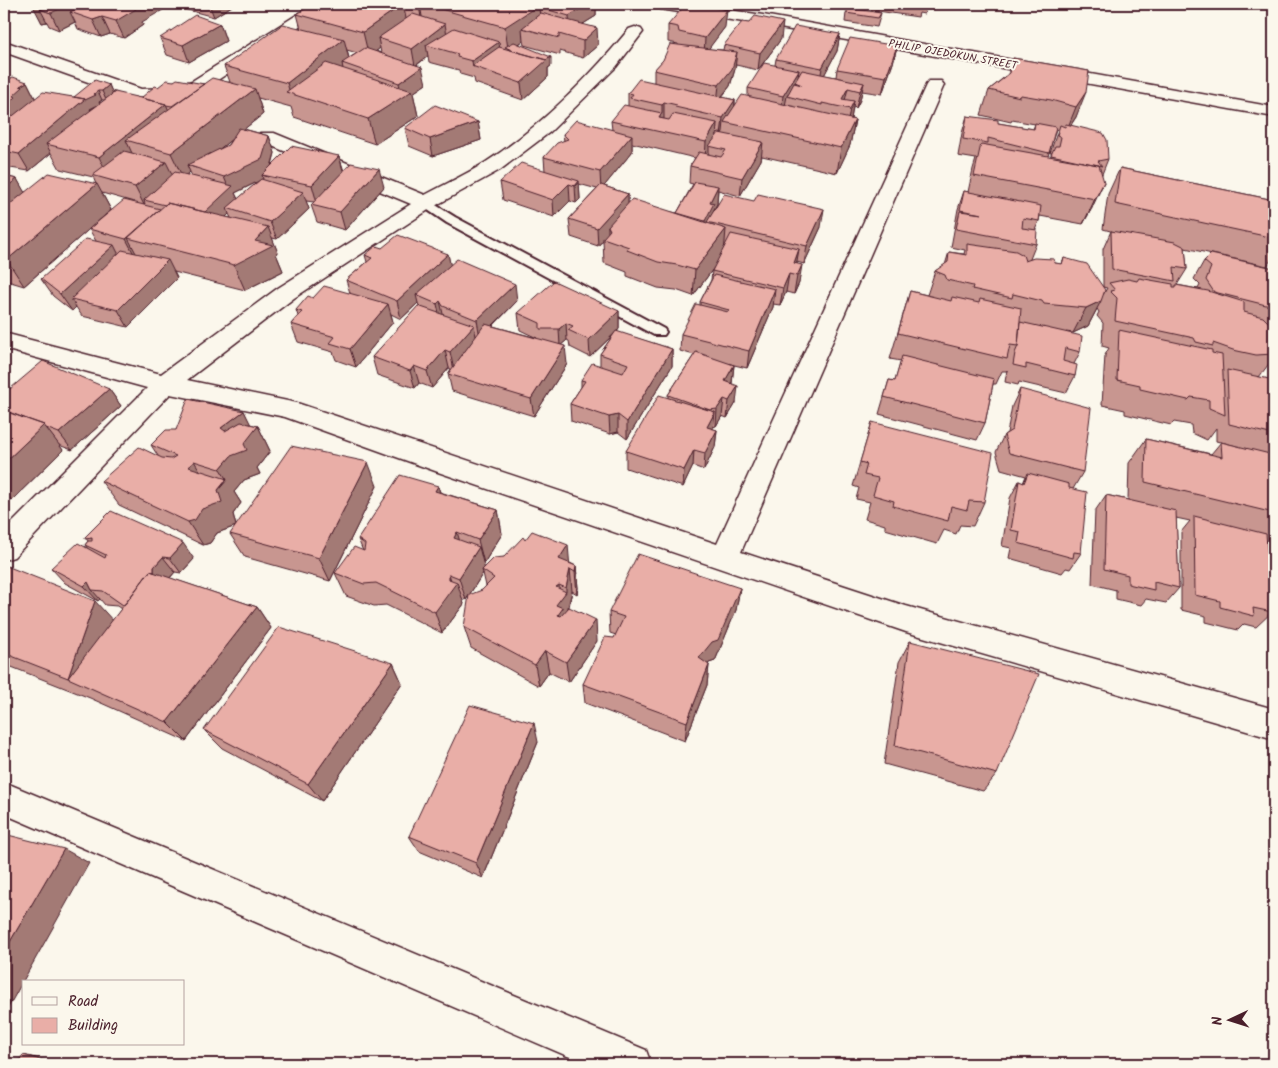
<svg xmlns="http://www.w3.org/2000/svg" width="1278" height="1068" font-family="Kalam,sans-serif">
	<rect width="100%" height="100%" fill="#fbf7ec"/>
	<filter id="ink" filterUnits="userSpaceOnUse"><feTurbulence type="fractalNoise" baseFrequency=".02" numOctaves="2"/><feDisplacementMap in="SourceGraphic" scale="10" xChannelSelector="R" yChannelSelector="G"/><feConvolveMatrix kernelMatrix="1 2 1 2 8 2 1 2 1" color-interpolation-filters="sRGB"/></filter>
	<g filter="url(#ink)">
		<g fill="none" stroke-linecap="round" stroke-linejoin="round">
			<!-- lane casing -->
			<g stroke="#4a1f2b" stroke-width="4">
				<path id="lane" d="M 426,199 L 455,217 L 664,329 L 666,332 L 664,335 L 654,335 L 447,223 L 422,206 L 420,203 Z"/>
			</g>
			<!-- street casing -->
			<g stroke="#4a1f2b" stroke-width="3">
				<path id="street" d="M 314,4 L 333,4 L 204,89 L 169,98 L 133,98 L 4,52 L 4,41 L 141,89 L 169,88 L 192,81 Z
					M 652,4 L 689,4 L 763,15 L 1274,107 L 1274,117 L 763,25 L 660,9 Z
					M 635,27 L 641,29 L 643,32 L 616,67 L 550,132 L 500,170 L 433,207 L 294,298 L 187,380 L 297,403 L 717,544 L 926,85 L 929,81 L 941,81 L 944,85 L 741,552 L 906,606 L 1274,709 L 1274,739 L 906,632 L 438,472 L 285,417 L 170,394 L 14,557 L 4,560 L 4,531 L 147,388 L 4,349 L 4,333 L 161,374 L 278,288 L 411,204 L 260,141 L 258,137 L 260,133 L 274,133 L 425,195 C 445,184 467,174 486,162 C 540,127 589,78 629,29 Z
					M 4,782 L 646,1050 L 651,1064 L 586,1064 L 4,814 Z"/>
			</g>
			<!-- lane -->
			<use href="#lane" fill="#fbf7ec" fill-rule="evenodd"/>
			<!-- street -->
			<use href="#street" fill="#fbf7ec" fill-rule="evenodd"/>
		</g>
		<!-- wall -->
		<path fill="#c89690" stroke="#4a1f2b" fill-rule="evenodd" d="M 33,4 L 142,22 L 143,25 L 124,38 L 110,34 L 101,37 L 78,29 L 75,22 L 59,30 L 49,26 L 47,22 L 42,23 Z
			M 182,4 L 235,4 L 214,17 L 184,9 Z
			M 313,4 L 596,4 L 596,16 L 583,24 L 598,45 L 583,58 L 560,51 L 560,55 L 524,45 L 523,41 L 519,44 L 551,66 L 548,68 L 548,77 L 523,100 L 475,83 L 474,78 L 460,74 L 459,70 L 429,62 L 428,56 L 417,65 L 426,84 L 413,93 L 418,116 L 375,144 L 294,117 L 291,107 L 258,98 L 263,114 L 244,129 L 269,136 L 275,153 L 272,165 L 339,156 L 344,171 L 384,187 L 345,230 L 317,222 L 311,205 L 314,202 L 306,201 L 309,209 L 277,239 L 272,238 L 278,253 L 276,254 L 283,271 L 245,290 L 174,272 L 177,278 L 128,327 L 82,316 L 76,307 L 72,311 L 53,296 L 41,279 L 96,241 L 89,229 L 24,286 L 4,280 L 4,176 L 17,179 L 24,192 L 96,184 L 93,177 L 60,169 L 51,153 L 29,171 L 4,167 L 4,82 L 27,82 L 35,98 L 74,97 L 109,85 L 113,94 L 141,98 L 158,87 L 174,81 L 204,84 L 230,82 L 224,66 L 301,29 L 297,14 ZM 380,48 L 381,53 L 376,51 ZM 347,50 L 357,53 L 349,58 ZM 102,100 L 105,100 L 100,103 L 99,102 ZM 99,104 L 90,110 L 90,109 ZM 231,140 L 228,145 L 218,150 ZM 190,172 L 192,176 L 187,175 ZM 259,181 L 238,199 L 235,193 ZM 102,193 L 134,202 L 95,224 L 111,210 ZM 229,214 L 231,218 L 226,217 Z
			M 872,4 L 927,4 L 924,14 L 919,13 L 918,17 L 871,10 Z
			M 846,13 L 881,13 L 877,27 L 845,22 Z
			M 220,24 L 226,41 L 189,62 L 167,55 L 160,38 Z
			M 668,25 L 725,27 L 708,49 L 723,50 L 724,45 L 781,39 L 758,70 L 736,65 L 735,69 L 730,86 L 722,97 L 735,100 L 735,106 L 748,97 L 748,88 L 775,65 L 776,59 L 840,34 L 837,51 L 824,75 L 836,77 L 837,69 L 897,46 L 893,63 L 882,94 L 862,91 L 860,100 L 856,108 L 853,107 L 851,119 L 855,120 L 850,145 L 837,173 L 762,156 L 761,160 L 740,196 L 718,190 L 717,204 L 713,212 L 821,227 L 804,264 L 797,262 L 799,283 L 794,294 L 786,292 L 780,305 L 773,304 L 773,307 L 747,368 L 730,364 L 734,365 L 732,384 L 736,403 L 727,418 L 722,416 L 716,426 L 713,427 L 713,429 L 717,430 L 715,447 L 704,470 L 693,466 L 683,487 L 626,468 L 626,451 L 668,398 L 668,395 L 694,355 L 680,351 L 681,334 L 700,305 L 700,302 L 711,280 L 712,271 L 713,269 L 693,296 L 676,290 L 658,288 L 627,276 L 627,272 L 604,263 L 603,240 L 598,246 L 571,237 L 569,219 L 597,189 L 579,184 L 580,199 L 576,203 L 570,201 L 554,217 L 503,200 L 500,182 L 545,171 L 544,157 L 564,141 L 563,134 L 612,130 L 611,121 L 628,106 L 628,93 L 654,82 L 654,70 L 678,45 L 678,44 L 668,42 ZM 632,143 L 695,158 L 690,166 L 689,183 L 693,184 L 677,213 L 628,203 L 628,194 L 604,186 L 632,152 Z
			M 1013,58 L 1089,71 L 1076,117 L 1071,125 L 1108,159 L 1102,174 L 1092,208 L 1083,224 L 1040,216 L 1039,221 L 1035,230 L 1036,244 L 1030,259 L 1061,264 L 1064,258 L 1103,287 L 1103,249 L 1111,231 L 1114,232 L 1103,229 L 1108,194 L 1120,168 L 1274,200 L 1274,255 L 1267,266 L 1185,248 L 1187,269 L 1177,285 L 1198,289 L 1200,285 L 1194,279 L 1204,261 L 1274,268 L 1274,327 L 1273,327 L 1274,328 L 1274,357 L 1259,377 L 1274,380 L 1274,542 L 1266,540 L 1272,612 L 1256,627 L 1244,624 L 1238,630 L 1206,622 L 1206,616 L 1181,610 L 1181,532 L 1190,521 L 1176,518 L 1179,588 L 1166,603 L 1146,599 L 1141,605 L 1116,599 L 1116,590 L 1092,584 L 1095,511 L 1106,495 L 1128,500 L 1129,463 L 1146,439 L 1211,454 L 1221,442 L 1236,446 L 1216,441 L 1216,428 L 1207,440 L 1192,433 L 1191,425 L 1174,422 L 1171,425 L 1125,414 L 1125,410 L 1102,405 L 1105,355 L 1109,348 L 1102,346 L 1103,323 L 1097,316 L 1099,312 L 1097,309 L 1088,326 L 1073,333 L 1066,332 L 1080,352 L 1074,364 L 1075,376 L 1066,393 L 1019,382 L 1018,385 L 1005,382 L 1007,370 L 1007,371 L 1002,371 L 996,384 L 993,384 L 985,423 L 977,440 L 879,414 L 889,380 L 895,381 L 901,361 L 890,359 L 910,291 L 927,295 L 935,271 L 945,265 L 949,252 L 964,254 L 965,250 L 951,247 L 958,209 L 964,191 L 968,192 L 973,169 L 976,159 L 958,156 L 962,133 L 967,116 L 998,123 L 1033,129 L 1035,124 L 1012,120 L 1011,122 L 981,115 L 989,90 L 1008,74 ZM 1056,129 L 1058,130 L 1050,153 L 1052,153 L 1050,157 L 1048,156 ZM 1103,287 L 1107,288 L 1103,295 Z
			M 478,122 L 481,140 L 433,156 L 409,146 L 405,128 Z
			M 382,248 L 448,254 L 450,265 L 517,301 L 493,326 L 537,338 L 520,330 L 518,313 L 619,311 L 619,329 L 617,332 L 672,349 L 672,366 L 627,439 L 618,432 L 610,434 L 571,421 L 570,404 L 581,387 L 581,380 L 600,365 L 600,354 L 613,335 L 590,357 L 570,347 L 569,341 L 567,340 L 561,345 L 567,364 L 534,416 L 452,391 L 448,374 L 451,369 L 449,368 L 432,388 L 419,383 L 415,388 L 377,375 L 372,357 L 419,306 L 418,303 L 401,319 L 391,314 L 393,322 L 356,367 L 336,360 L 333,352 L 298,342 L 291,324 L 298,316 L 296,310 L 313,298 L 350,293 L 346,280 L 367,262 L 365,255 Z
			M 109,389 L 121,406 L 72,450 L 59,445 L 63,450 L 12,500 L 4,497 L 4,394 Z
			M 1020,389 L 1083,472 L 1073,489 L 1081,553 L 1070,569 L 1066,568 L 1062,573 L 1009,558 L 1011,548 L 1002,546 L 1010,498 L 1019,481 L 1023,483 L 1026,476 L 1001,469 L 996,452 L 1004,435 L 1007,433 L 1012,406 Z
			M 244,411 L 250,424 L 258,426 L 270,451 L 257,468 L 260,474 L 244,480 L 234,492 L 241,503 L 233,514 L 236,526 L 217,533 L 210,543 L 203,545 L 119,505 L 101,481 L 158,456 L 151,445 L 176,430 Z
			M 872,422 L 984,502 L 973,526 L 960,525 L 956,534 L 944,530 L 937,544 L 885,529 L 885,525 L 865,519 L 870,502 L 856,499 L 859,488 L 853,486 Z
			M 377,486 L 330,581 L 245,557 L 230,534 Z
			M 438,486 L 440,492 L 498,510 L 502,534 L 484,563 L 483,562 L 484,568 L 504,557 L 525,540 L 576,566 L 578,588 L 577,594 L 572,591 L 569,607 L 597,641 L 569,682 L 549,672 L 539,686 L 471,648 L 464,627 L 482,590 L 486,586 L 483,573 L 466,600 L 462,598 L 464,604 L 442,633 L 386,605 L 374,606 L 346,596 L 335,573 L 363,551 L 358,539 Z
			M 85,537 L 194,559 L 181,573 L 175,572 L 170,578 L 257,607 L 271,628 L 186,741 L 90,698 L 4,664 L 4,565 L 113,620 L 121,609 L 117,606 L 105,605 L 100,599 L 98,601 L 65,583 L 51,568 L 88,549 L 85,545 L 88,541 Z
			M 740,588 L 736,610 L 715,661 L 709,663 L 708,664 L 709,665 L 707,685 L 685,741 L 585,703 L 583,684 L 616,635 L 610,633 L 609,612 Z
			M 910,641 L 997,774 L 983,791 L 884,764 L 899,662 Z
			M 393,663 L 402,683 L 322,801 L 222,748 L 204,730 Z
			M 538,742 L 483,878 L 419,851 L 409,836 Z"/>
		<!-- shaded-wall -->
		<path fill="#a37a75" stroke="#4a1f2b" d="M 52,4 L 86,4 L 70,12 L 75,22 L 59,30 L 51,13 L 40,9 L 47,22 L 42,23 L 33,6 Z
			M 138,4 L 173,4 L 142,22 L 143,25 L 124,38 L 116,21 L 133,7 Z
			M 209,4 L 235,4 L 214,17 Z
			M 403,4 L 408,28 L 378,38 L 380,48 L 369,57 L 363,32 Z
			M 524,4 L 543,4 L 539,7 L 541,29 L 522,28 L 523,41 L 510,50 L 508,49 L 505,27 Z
			M 588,4 L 596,4 L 596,16 L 570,32 L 569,16 Z
			M 420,5 L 423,22 L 422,23 L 419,6 Z
			M 727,10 L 725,27 L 704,55 L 705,38 Z
			M 102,17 L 110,34 L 101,37 L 93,20 Z
			M 783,22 L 781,39 L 758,70 L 760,53 Z
			M 220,24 L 226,41 L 189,62 L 183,45 Z
			M 445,24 L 448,41 L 426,45 L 428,56 L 415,66 L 412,49 Z
			M 597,28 L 598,45 L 583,58 L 583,41 Z
			M 840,34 L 837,51 L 819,85 L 822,68 Z
			M 344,39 L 350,63 L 342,63 L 343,69 L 290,93 L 287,83 Z
			M 499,42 L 501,59 L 473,67 L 472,61 Z
			M 897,46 L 893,63 L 882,94 L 886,77 Z
			M 737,52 L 735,69 L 730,86 L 717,102 L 719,85 Z
			M 551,57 L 551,66 L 548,68 L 548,77 L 523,100 L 521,83 L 542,63 Z
			M 422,67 L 426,84 L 413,93 L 418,116 L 375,144 L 368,119 L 402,97 L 399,83 Z
			M 799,70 L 797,83 L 795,82 L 794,91 L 787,96 L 785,106 L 781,113 L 783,96 Z
			M 27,82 L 36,100 L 4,133 L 4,106 L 9,101 L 20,86 Z
			M 864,83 L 860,100 L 856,108 L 860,91 Z
			M 109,85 L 113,94 L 106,100 L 102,91 Z
			M 848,88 L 844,105 L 842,99 Z
			M 255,89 L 263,114 L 196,168 L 187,165 L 190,172 L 183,178 L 171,153 Z
			M 98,91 L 102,100 L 99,102 L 100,104 L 90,109 L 94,116 L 46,144 L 51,153 L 29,171 L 19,154 L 85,99 L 94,94 Z
			M 1086,92 L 1076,117 L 1066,132 L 1076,107 Z
			M 735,100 L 734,117 L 724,122 L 723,132 L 721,135 L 723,118 Z
			M 854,101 L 851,119 L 847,126 L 850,109 Z
			M 664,102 L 664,119 L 659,118 L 662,113 L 662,105 Z
			M 166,104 L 177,129 L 126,140 L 136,162 L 111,181 L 99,157 Z
			M 855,120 L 850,145 L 837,173 L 841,148 Z
			M 478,122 L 481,140 L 433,156 L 430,139 Z
			M 717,123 L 716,141 L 709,146 L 709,153 L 705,160 L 706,142 Z
			M 632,135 L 632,152 L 601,190 L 600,172 Z
			M 269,136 L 275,153 L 268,177 L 262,175 L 263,179 L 235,193 L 240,204 L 227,208 L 229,214 L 210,232 L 202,214 L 229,189 L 224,177 Z
			M 763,142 L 761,160 L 740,196 L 742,178 Z
			M 339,156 L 344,174 L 317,203 L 312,185 Z
			M 166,162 L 175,180 L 144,200 L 145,204 L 144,205 L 135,187 Z
			M 379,169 L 384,187 L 345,230 L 340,212 Z
			M 17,179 L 32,205 L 4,228 L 4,189 Z
			M 579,181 L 580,199 L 576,203 L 575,186 Z
			M 1104,182 L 1092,208 L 1083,224 L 1095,199 Z
			M 97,184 L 111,210 L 24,286 L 7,260 Z
			M 569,184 L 570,201 L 554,217 L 553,200 Z
			M 718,186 L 717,204 L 713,211 L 713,221 L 707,222 L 707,232 L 703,238 L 705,221 L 710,202 Z
			M 303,192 L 309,209 L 277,239 L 270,222 Z
			M 628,194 L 628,211 L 610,230 L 608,226 L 608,235 L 603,238 L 603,240 L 598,246 L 597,228 Z
			M 160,209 L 168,226 L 128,238 L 137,255 L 135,256 L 126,239 Z
			M 824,209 L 821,227 L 804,264 L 807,246 Z
			M 268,227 L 278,253 L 276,254 L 283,271 L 245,290 L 234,265 L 255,241 Z
			M 726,229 L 724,254 L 693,296 L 695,270 Z
			M 114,245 L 123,263 L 71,299 L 76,307 L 72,311 L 60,294 Z
			M 799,249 L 796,267 L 794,263 Z
			M 448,254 L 452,272 L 416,295 L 418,303 L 401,319 L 397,301 Z
			M 168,260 L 177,278 L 128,327 L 118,310 Z
			M 802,265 L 799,283 L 794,294 L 797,276 Z
			M 789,274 L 786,292 L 780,305 L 783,288 Z
			M 515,284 L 517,301 L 480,338 L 477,320 Z
			M 775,289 L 773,307 L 747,368 L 749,351 Z
			M 440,301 L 444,318 L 441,322 L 437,304 Z
			M 1101,301 L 1088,326 L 1073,333 L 1086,308 Z
			M 388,304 L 393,322 L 356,367 L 350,349 Z
			M 619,311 L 619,329 L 590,357 L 589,340 Z
			M 566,323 L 567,340 L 560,346 L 559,329 Z
			M 474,325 L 477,342 L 454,370 L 450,352 Z
			M 565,346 L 567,364 L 534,416 L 531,399 Z
			M 672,349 L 672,366 L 627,439 L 627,422 Z
			M 445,350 L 449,368 L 432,388 L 427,371 Z
			M 734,365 L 732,382 L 723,399 L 725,381 Z
			M 414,366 L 419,383 L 415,388 L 410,371 Z
			M 4,382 L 9,389 L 4,393 Z
			M 738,386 L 736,403 L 727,418 L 729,401 Z
			M 109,389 L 121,406 L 72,450 L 59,433 Z
			M 724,399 L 722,416 L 716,426 L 717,409 Z
			M 244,411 L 254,431 L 258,426 L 270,451 L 257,468 L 260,474 L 244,480 L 234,492 L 241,503 L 233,514 L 236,526 L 217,533 L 210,543 L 203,545 L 188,522 L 202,509 L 227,480 L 220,469 L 234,452 L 221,428 Z
			M 715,412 L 713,429 L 707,427 Z
			M 618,415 L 618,432 L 610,434 L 609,417 Z
			M 44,425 L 63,450 L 12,500 L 4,491 L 4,463 Z
			M 717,430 L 715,447 L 704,470 L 705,453 Z
			M 694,450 L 693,466 L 683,487 L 684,470 Z
			M 194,461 L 209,485 L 189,467 Z
			M 368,462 L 377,486 L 330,581 L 319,558 Z
			M 438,486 L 445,510 L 435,491 Z
			M 498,510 L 502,534 L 484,563 L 478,540 Z
			M 457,532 L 464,555 L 454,538 Z
			M 183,543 L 194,559 L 181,573 L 170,558 Z
			M 568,545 L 570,568 L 559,559 Z
			M 479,547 L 485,570 L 482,570 L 483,573 L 466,600 L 459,578 Z
			M 163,557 L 175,572 L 166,582 L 154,578 L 154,567 Z
			M 576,566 L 578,588 L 577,594 L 575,572 Z
			M 570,569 L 572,591 L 561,636 L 556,605 L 556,587 L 559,585 L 560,599 L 566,592 L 566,588 Z
			M 449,574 L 453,587 L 457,582 L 464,604 L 442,633 L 435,612 L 449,579 Z
			M 88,582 L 92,590 L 100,599 L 98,601 L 84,586 Z
			M 740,588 L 736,610 L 715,661 L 709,663 L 697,679 L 699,658 Z
			M 95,601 L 115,623 L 68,678 Z
			M 257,607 L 271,628 L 186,741 L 167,722 Z
			M 596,620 L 597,641 L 569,682 L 566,662 Z
			M 545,651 L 549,672 L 539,686 L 535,665 Z
			M 393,663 L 402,683 L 322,801 L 308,784 Z
			M 709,665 L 707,685 L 685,741 L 687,722 Z
			M 534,723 L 538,742 L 483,878 L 476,863 Z
			M 64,849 L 89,863 L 4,1015 L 4,952 Z
			M 23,1055 L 52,1062 L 62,1064 L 56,1064 Z"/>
		<!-- building -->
		<path fill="#e9aea7" stroke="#4a1f2b" d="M 33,4 L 69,4 L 51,13 L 40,9 L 52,4 L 33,6 Z
			M 86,4 L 138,4 L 133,7 L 136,9 L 116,21 L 102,17 L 93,20 L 70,12 Z
			M 313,4 L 403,4 L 363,32 L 297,14 Z
			M 412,4 L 420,4 L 420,5 L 419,6 Z
			M 423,4 L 534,4 L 539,5 L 505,27 Z
			M 534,4 L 588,4 L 569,16 L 539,7 L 539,5 Z
			M 686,4 L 697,4 L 727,10 L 705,38 L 679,32 L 678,27 L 668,25 Z
			M 849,8 L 881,13 L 878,18 L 846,13 Z
			M 541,13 L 597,28 L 583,41 L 559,34 L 559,38 L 522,28 Z
			M 413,14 L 445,24 L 412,49 L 378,38 Z
			M 195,15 L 220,24 L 183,45 L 160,38 Z
			M 755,16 L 783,22 L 760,53 L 724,45 L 742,22 L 749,23 Z
			M 283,24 L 344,39 L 287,83 L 224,66 Z
			M 795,26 L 840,34 L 822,68 L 776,59 Z
			M 454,28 L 499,42 L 472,61 L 457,57 L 458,54 L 426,45 Z
			M 850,38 L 897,46 L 886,77 L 837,69 Z
			M 514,42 L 551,57 L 546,60 L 514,51 L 505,47 Z
			M 670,44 L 737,52 L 732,69 L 719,85 L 654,70 L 663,60 Z
			M 499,47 L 547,60 L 521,83 L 472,66 Z
			M 365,48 L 422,67 L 399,83 L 342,63 Z
			M 1013,58 L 1089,71 L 1086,92 L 1076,107 L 1051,100 L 1021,95 L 1020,97 L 989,90 L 1010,73 Z
			M 326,63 L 412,91 L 368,119 L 286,92 Z
			M 764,63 L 799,70 L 783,96 L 748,88 Z
			M 802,70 L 864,83 L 860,91 L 848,88 L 842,99 L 854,101 L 850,109 L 822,103 L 822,105 L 787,96 L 794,83 L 802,85 L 795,82 Z
			M 13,77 L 27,82 L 20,86 L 23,87 L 13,96 L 16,97 L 9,101 L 10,103 L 4,106 L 4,82 Z
			M 212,78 L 255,89 L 171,153 L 126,140 Z
			M 177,79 L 204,84 L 172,106 L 166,105 L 166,104 L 141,98 L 155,86 L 158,87 L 167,80 L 174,81 Z
			M 639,79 L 735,100 L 723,118 L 675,107 L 677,105 L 664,102 L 662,105 L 630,98 L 633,94 L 628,93 Z
			M 95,80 L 109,85 L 102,91 L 98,91 L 94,94 L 96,95 L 85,100 L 85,99 L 74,97 Z
			M 43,92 L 85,99 L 19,154 L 4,151 L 4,123 Z
			M 115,92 L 166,104 L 99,157 L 46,144 Z
			M 742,95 L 855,120 L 841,148 L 724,122 Z
			M 435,105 L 478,122 L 430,139 L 405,128 Z
			M 624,105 L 662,113 L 659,118 L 669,120 L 673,114 L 717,123 L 706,142 L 611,121 Z
			M 967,116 L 998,120 L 998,123 L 1034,129 L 1035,123 L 1056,127 L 1049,153 L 988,138 L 988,143 L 963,139 Z
			M 576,120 L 632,135 L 600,172 L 544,157 L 557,143 L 568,139 L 563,134 Z
			M 1066,124 L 1103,133 L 1107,140 L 1108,159 L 1098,161 L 1102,166 L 1051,155 L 1055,146 L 1059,146 L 1061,137 L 1057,135 L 1060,125 L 1065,127 Z
			M 239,128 L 269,136 L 262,159 L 224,177 L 187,165 L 228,145 Z
			M 719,133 L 763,142 L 742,178 L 690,166 L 699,152 L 721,157 L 726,150 L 709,146 Z
			M 981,144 L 1099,165 L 1104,182 L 1095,199 L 974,176 Z
			M 291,146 L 339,156 L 312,185 L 262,175 Z
			M 124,151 L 166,162 L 135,187 L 92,175 Z
			M 351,163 L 379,169 L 340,212 L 311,205 Z
			M 521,163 L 579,181 L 575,186 L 569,184 L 553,200 L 500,182 Z
			M 1120,168 L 1274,200 L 1274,238 L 1115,204 Z
			M 175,172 L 233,186 L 205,212 L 167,203 L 165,205 L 144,200 Z
			M 49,173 L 97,184 L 7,260 L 4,259 L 4,209 Z
			M 4,176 L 17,179 L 4,189 Z
			M 261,179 L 303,192 L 270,222 L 227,208 Z
			M 695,182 L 718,186 L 710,202 L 714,203 L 705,221 L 677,213 Z
			M 601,185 L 628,194 L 597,228 L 569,219 Z
			M 964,191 L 1041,206 L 1039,221 L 1023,218 L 1022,228 L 1037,230 L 1036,244 L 956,229 L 960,211 L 982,214 L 960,210 Z
			M 724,194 L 754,201 L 758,194 L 824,209 L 807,246 L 707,222 Z
			M 632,199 L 726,229 L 695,270 L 677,265 L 658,262 L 627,250 L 629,247 L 603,238 L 610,230 L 608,226 Z
			M 124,200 L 160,209 L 126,239 L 89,229 Z
			M 167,203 L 268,227 L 255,241 L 273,245 L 234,265 L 128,238 Z
			M 1111,231 L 1175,242 L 1185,247 L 1187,269 L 1174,267 L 1175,281 L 1112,269 Z
			M 731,234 L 799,249 L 794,263 L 802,265 L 797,276 L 789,274 L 783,288 L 712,271 Z
			M 398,235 L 448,254 L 397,301 L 346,280 L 372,258 L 365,255 L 376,246 L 382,248 Z
			M 86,239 L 114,245 L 60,294 L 41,279 Z
			M 967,244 L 1016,251 L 1023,255 L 1025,261 L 1034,258 L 1054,259 L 1055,263 L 1062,264 L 1064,258 L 1087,264 L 1105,290 L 1101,301 L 1086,308 L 1044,304 L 1042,301 L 1013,294 L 1012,298 L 972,289 L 973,286 L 947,280 L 945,275 L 935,271 L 948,262 L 949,252 L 967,255 Z
			M 122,250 L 168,260 L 118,310 L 71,299 Z
			M 1211,254 L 1274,268 L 1274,307 L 1214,292 L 1206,280 L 1211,267 L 1204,261 Z
			M 457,259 L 515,284 L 477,320 L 443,306 L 440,301 L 437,304 L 416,295 Z
			M 714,275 L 775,289 L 749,351 L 681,334 L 696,304 L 728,312 L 729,310 L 700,302 Z
			M 1139,278 L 1173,284 L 1173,287 L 1176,287 L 1176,285 L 1208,291 L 1244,302 L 1244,312 L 1263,317 L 1274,328 L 1274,354 L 1256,355 L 1233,350 L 1213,343 L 1213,346 L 1196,342 L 1194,338 L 1115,321 L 1117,298 L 1110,291 L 1115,290 L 1109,283 L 1128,279 L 1137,281 Z
			M 554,281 L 619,311 L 589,340 L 568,330 L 573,326 L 566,323 L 559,329 L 540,329 L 540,323 L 518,313 Z
			M 324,286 L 388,304 L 350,349 L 330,343 L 335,337 L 291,324 L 302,312 L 296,310 L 308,296 L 313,298 Z
			M 910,291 L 951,301 L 952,297 L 979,303 L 980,299 L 1021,308 L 1018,346 L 1010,345 L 1007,359 L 898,333 Z
			M 418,306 L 474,325 L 450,352 L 445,350 L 427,371 L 414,366 L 410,371 L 372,357 Z
			M 1020,322 L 1082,336 L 1080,352 L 1065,348 L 1063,361 L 1077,365 L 1075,376 L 1026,364 L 1026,368 L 1013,365 L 1015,353 L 1018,346 Z
			M 485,324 L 565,346 L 531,399 L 448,374 Z
			M 1119,330 L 1212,350 L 1212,353 L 1222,355 L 1225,415 L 1209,408 L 1209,400 L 1191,397 L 1188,400 L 1140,389 L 1140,385 L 1117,380 Z
			M 616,331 L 672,349 L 627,422 L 618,415 L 609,417 L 570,404 L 585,381 L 581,380 L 592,363 L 623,373 L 628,364 L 600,354 Z
			M 696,352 L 734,365 L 725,381 L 738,386 L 729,401 L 724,399 L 717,409 L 710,410 L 668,395 Z
			M 902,356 L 994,379 L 985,423 L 884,397 L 889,380 L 895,381 Z
			M 43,361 L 109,389 L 59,433 L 46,428 L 44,425 L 24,418 L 4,410 L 4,394 Z
			M 1227,370 L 1274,380 L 1274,435 L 1229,424 Z
			M 1020,389 L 1091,408 L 1083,472 L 1009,453 L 1004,435 L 1012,430 Z
			M 659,395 L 715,412 L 707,427 L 717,430 L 705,453 L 694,450 L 684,470 L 626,451 Z
			M 188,399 L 244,411 L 221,428 L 225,431 L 241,422 L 258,426 L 244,444 L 247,450 L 231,456 L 220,469 L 194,461 L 189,467 L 227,479 L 218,490 L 222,502 L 202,509 L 195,520 L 188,522 L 101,481 L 139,447 L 162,458 L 171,459 L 176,456 L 151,445 L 166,430 L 176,430 Z
			M 4,411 L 44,425 L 4,463 Z
			M 872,422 L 993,453 L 984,502 L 969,501 L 967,510 L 951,506 L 948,521 L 893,506 L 894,501 L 873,495 L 878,478 L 864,475 L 867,464 L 860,462 Z
			M 1146,439 L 1222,457 L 1221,442 L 1274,455 L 1274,513 L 1145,482 Z
			M 291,446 L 368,462 L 319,558 L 230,534 Z
			M 1028,473 L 1069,484 L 1069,488 L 1087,492 L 1081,553 L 1074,552 L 1073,558 L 1018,543 L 1020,532 L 1011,530 L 1019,481 L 1024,483 Z
			M 400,475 L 438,486 L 435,491 L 498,510 L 478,540 L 457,532 L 454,538 L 479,547 L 459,578 L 449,574 L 449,579 L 457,582 L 435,612 L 376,583 L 364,584 L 335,573 L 354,547 L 364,551 L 365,544 L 358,539 Z
			M 1106,495 L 1176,511 L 1179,588 L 1154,582 L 1154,590 L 1128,584 L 1128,575 L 1104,569 Z
			M 111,511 L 183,543 L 170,558 L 163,557 L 154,567 L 154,572 L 150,571 L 126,603 L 123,605 L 103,591 L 92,590 L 88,582 L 84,586 L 51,568 L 78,543 L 105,558 L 106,555 L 85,545 L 88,541 L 92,541 L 92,538 L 85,539 L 85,537 Z
			M 1194,516 L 1266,534 L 1272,612 L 1253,608 L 1254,616 L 1220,607 L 1220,601 L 1195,595 Z
			M 532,531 L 568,545 L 559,559 L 576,566 L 575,572 L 570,569 L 566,588 L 559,585 L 556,587 L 566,592 L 556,605 L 563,608 L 558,615 L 561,616 L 569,607 L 596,620 L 566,662 L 545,651 L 535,665 L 464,627 L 469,595 L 482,590 L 494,578 L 482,570 L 494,558 L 504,557 L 523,537 L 525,540 Z
			M 638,554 L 740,588 L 718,640 L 712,642 L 699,658 L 709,665 L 687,722 L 583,684 L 605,637 L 614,638 L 624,617 L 609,612 Z
			M 4,565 L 95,601 L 68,678 L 4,653 Z
			M 150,571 L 257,607 L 167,722 L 68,678 Z
			M 279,627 L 393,663 L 308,784 L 204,730 Z
			M 910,641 L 1039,674 L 997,774 L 895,746 Z
			M 470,705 L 534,723 L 476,863 L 409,836 Z
			M 4,834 L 64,849 L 4,952 Z
			M 23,1055 L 56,1064 L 16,1064 Z"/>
	</g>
	<g text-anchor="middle" stroke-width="4" stroke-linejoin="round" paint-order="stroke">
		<!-- far-street labels -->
		<g font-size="11" fill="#4a1f2b" stroke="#fbf7ec">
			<text transform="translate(953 54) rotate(10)" y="4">PHILIP OJEDOKUN STREET</text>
		</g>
	</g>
	<!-- margin -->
	<rect width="1278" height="1068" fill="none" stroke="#fbf7ec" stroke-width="20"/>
	<rect x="10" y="10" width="1258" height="1048" fill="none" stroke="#4a1f2b" stroke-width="2" filter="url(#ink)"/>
	<!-- legend -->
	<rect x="22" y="980" width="162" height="65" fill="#fbf7ec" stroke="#b4a19f"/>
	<rect x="32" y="997" width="25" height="8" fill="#fbf7ec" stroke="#b4a19f"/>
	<text x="68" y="1006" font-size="15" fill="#4a1f2b">Road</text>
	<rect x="32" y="1018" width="25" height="15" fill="#e9aea7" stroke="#b4a19f"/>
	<text x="68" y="1030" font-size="15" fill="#4a1f2b">Building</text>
	<!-- north arrow -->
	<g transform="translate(1230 1020) rotate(266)" stroke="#fbf7ec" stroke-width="4" paint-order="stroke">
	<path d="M0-4L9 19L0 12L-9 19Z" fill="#4a1f2b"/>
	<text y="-8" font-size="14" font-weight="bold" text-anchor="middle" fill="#4a1f2b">N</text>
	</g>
</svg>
